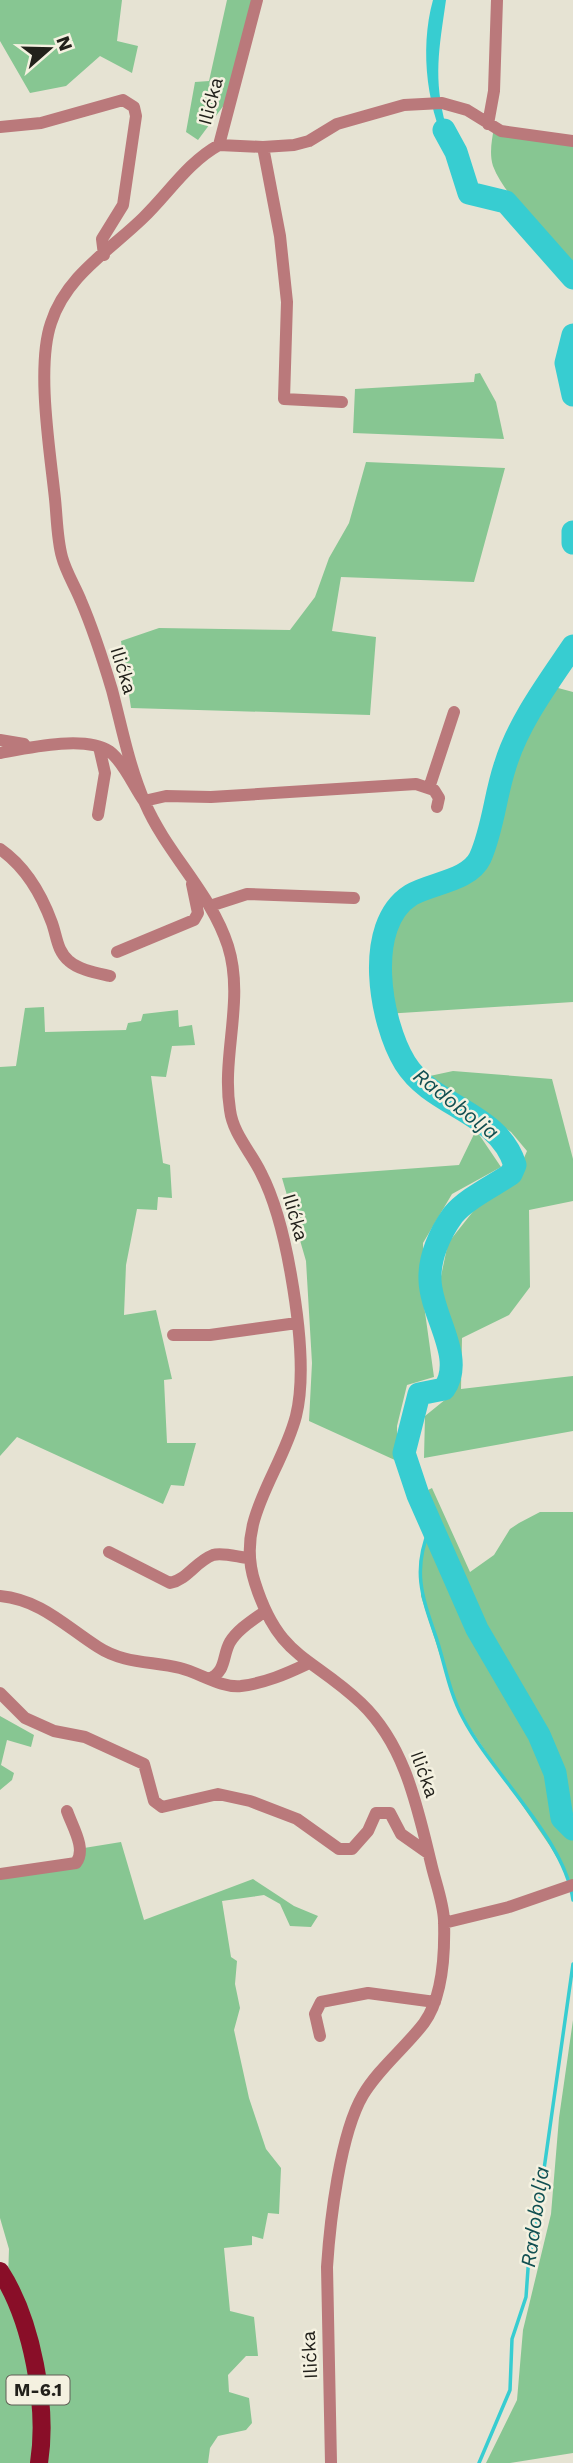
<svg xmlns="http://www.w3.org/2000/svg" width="573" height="2463" font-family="'Work Sans',sans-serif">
	<rect width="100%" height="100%" fill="#e6e3d3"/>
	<!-- green -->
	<path fill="#87c692" d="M 0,0 L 122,0 L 117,41 L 138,46 L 132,73 L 100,56 L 66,86 L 30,93 L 0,41 Z
		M 227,0 L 253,0 L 224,105 L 198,140 L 186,132 L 195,82 L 209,81 Z
		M 494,127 L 573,141 L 573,266 C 550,235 506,200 493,166 C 489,153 492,140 494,127 Z
		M 480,373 L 496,402 L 504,439 L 353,433 L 355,389 L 474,382 L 475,374 Z
		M 366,462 L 505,468 L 474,582 L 341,577 L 332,631 L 376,637 L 370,715 L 131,708 L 121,641 L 159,628 L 290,630 L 315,597 L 329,558 L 349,523 Z
		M 547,685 L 573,692 L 573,1002 L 385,1014 L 380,955 L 389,919 L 409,896 L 469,870 L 478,861 L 487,837 L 505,764 Z
		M 44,1007 L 45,1032 L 126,1030 L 128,1023 L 141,1021 L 143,1014 L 178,1010 L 179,1027 L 192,1025 L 195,1045 L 172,1046 L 166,1077 L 151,1076 L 163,1163 L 170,1165 L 172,1198 L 158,1197 L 157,1210 L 137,1209 L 126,1265 L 124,1315 L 156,1310 L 172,1379 L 164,1380 L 167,1443 L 196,1443 L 184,1486 L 171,1485 L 163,1504 L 17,1437 L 0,1456 L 0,1067 L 16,1066 L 25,1008 Z
		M 453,1071 L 552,1079 L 573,1159 L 573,1201 L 529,1210 L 530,1287 L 509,1315 L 462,1338 L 461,1389 L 573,1376 L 573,1431 L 424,1458 L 425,1416 L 446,1399 L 457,1381 L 454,1339 L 440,1281 L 448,1243 L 475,1209 L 514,1181 L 527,1151 L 511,1132 L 425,1077 Z
		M 476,1130 L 501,1167 L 452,1194 L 423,1243 L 424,1305 L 434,1377 L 407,1385 L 397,1426 L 397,1461 L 309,1421 L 312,1363 L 306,1261 L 282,1178 L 459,1165 Z
		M 432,1488 L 470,1572 L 494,1555 L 510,1529 L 519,1523 L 540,1512 L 573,1512 L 573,1885 L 550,1846 L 463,1718 L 449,1683 L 421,1596 L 421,1558 L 430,1528 L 418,1495 Z
		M 0,1716 L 34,1735 L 31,1747 L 7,1740 L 1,1765 L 14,1773 L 12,1780 L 0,1790 Z
		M 121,1842 L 144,1920 L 253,1879 L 294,1906 L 318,1916 L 311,1927 L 290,1926 L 280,1904 L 264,1895 L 222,1901 L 231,1957 L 237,1961 L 235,1984 L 240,2008 L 234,2030 L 249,2098 L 266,2149 L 281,2168 L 279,2214 L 268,2213 L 263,2239 L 252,2236 L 252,2245 L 224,2248 L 230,2311 L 254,2317 L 258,2356 L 246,2356 L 228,2375 L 229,2392 L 249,2398 L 252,2423 L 246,2430 L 218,2436 L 210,2448 L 208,2463 L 0,2463 L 0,2283 L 8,2278 L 9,2249 L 0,2218 L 0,1874 L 76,1863 L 84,1848 Z
		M 573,2020 L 573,2453 L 510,2463 L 486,2463 L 517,2400 L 523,2330 L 551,2214 L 559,2118 Z"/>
	<!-- water -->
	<path fill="#37cdd1" d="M 433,0 L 446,0 C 439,49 433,78 446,126 L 451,128 L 463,153 L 453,159 C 427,114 419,50 433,0 Z"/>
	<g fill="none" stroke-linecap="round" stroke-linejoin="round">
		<!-- stream -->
		<path stroke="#37cdd1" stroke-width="3.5" d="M 430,1528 C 412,1570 422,1597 436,1637 C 445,1664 449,1692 463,1718 C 492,1774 565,1839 573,1900
			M 479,2463 L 510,2390 L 512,2339 L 526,2297 L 529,2255 L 534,2240 L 573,1964"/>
		<!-- river -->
		<path stroke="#37cdd1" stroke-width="23" d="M 444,130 L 456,152 L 469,193 L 506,202 L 573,278
			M 573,335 L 566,363 L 573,395
			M 573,532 L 573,543
			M 573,646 C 548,683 518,723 505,766 C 495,796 493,829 480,858 C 469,881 431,883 411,895 C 363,925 380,1022 405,1063 C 433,1108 498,1111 515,1165 L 511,1174 C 493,1186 466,1199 453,1215 C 440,1233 429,1257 430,1280 C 431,1316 466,1358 444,1389 L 419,1394 L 404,1453 L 418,1495 L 477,1629 L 539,1735 L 555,1773 L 562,1818 L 573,1829"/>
		<!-- minor -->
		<path stroke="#ba797b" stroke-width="12" d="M 257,0 L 219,145 C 188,162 168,194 143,218 C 109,251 66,276 51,323 C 36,367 50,451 55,499 C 57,518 57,539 62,557 C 66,572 75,586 81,601 C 93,629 103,660 112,690 C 122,728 129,766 145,803 C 167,854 211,893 228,946 C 245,1000 221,1056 230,1110 C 233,1134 251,1152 261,1173 C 277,1204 285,1240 291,1275 C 298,1315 306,1376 296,1416 C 281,1474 234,1520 255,1583 C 279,1659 310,1655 361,1703 C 405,1745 417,1806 431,1863 C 435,1881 443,1901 444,1920 C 445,1952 443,1997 424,2023 C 405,2048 379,2068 363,2095 C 340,2134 330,2221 327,2267 L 331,2463
			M 488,124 L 494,91 L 497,0
			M 0,127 L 41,123 L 123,100 L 134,107 L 136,116 L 123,205 L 102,239 L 104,255
			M 219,145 L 263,147 L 294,145 L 309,141 L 337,124 L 404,105 L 442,103 L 467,110 L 501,131 L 573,141
			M 263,147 L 280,236 L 287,302 L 284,399 L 342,402
			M 0,740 L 24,744
			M 0,753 C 27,748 85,735 109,751 C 123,761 134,787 144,801 L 166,796 L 211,797 L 416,784 L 434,790 L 439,798 L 437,807
			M 429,788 L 454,712
			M 98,815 L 105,773 L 99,747
			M 0,849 C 26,867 41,893 52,923 C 57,937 57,951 69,961 C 79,970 97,973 110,976
			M 210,906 L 247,894 L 354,898
			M 117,952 L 194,920 L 198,913 L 192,884
			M 173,1335 L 210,1335 L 297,1323
			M 109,1552 L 170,1583 C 188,1579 195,1562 213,1555 C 222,1552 238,1557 248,1558
			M 0,1596 C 41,1600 65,1626 98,1647 C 124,1664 152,1661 180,1668 C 200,1673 221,1688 241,1686 C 265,1683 286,1674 307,1664
			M 209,1679 C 227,1671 222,1656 230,1642 C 238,1629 253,1620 264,1612
			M 0,1693 L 25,1718 L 54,1731 L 85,1737 L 144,1764 L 154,1801 L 162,1807 L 218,1794 L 250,1801 L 297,1819 L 339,1849 L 352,1849 L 368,1831 L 376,1813 L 390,1813 L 401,1834 L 428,1853
			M 0,1874 L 76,1863 C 87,1849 72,1826 67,1811
			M 444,1923 L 509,1907 L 573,1885
			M 320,2036 L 315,2014 L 321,2002 L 368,1993 L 435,2002"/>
		<!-- primary -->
		<path stroke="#890e28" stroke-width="18" d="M 0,2271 C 32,2320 48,2406 39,2463"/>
	</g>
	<g text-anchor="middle" stroke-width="5" stroke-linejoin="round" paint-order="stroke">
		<!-- shield labels -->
		<rect fill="#f4f1e0" stroke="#615f56" stroke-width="2" x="6.5" y="2375.5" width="63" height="29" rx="5"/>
		<g font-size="18" font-weight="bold" fill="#22211b">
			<text x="38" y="2396">M-6.1</text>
		</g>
		<!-- street labels -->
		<g font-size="19" fill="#22211b" stroke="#f4f1e0">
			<text transform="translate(210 101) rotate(-75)" y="7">Ilićka</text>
			<text transform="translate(124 670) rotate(73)" y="7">Ilićka</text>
			<text transform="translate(296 1217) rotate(74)" y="7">Ilićka</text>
			<text transform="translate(425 1774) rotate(70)" y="7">Ilićka</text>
			<text transform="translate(309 2355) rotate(-93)" y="7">Ilićka</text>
		</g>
		<!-- water labels -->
		<g font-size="21" font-style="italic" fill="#114f51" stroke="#f4f1e0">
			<text transform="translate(456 1104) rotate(38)" y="7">Radobolja</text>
			<text transform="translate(535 2217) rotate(-82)" y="7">Radobolja</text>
		</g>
	</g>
	<!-- north arrow -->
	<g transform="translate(49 49) rotate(70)" stroke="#f4f1e0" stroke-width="5" paint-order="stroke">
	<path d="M0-5L12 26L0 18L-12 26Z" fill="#22211b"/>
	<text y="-10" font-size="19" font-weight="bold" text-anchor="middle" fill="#22211b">N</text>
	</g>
</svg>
